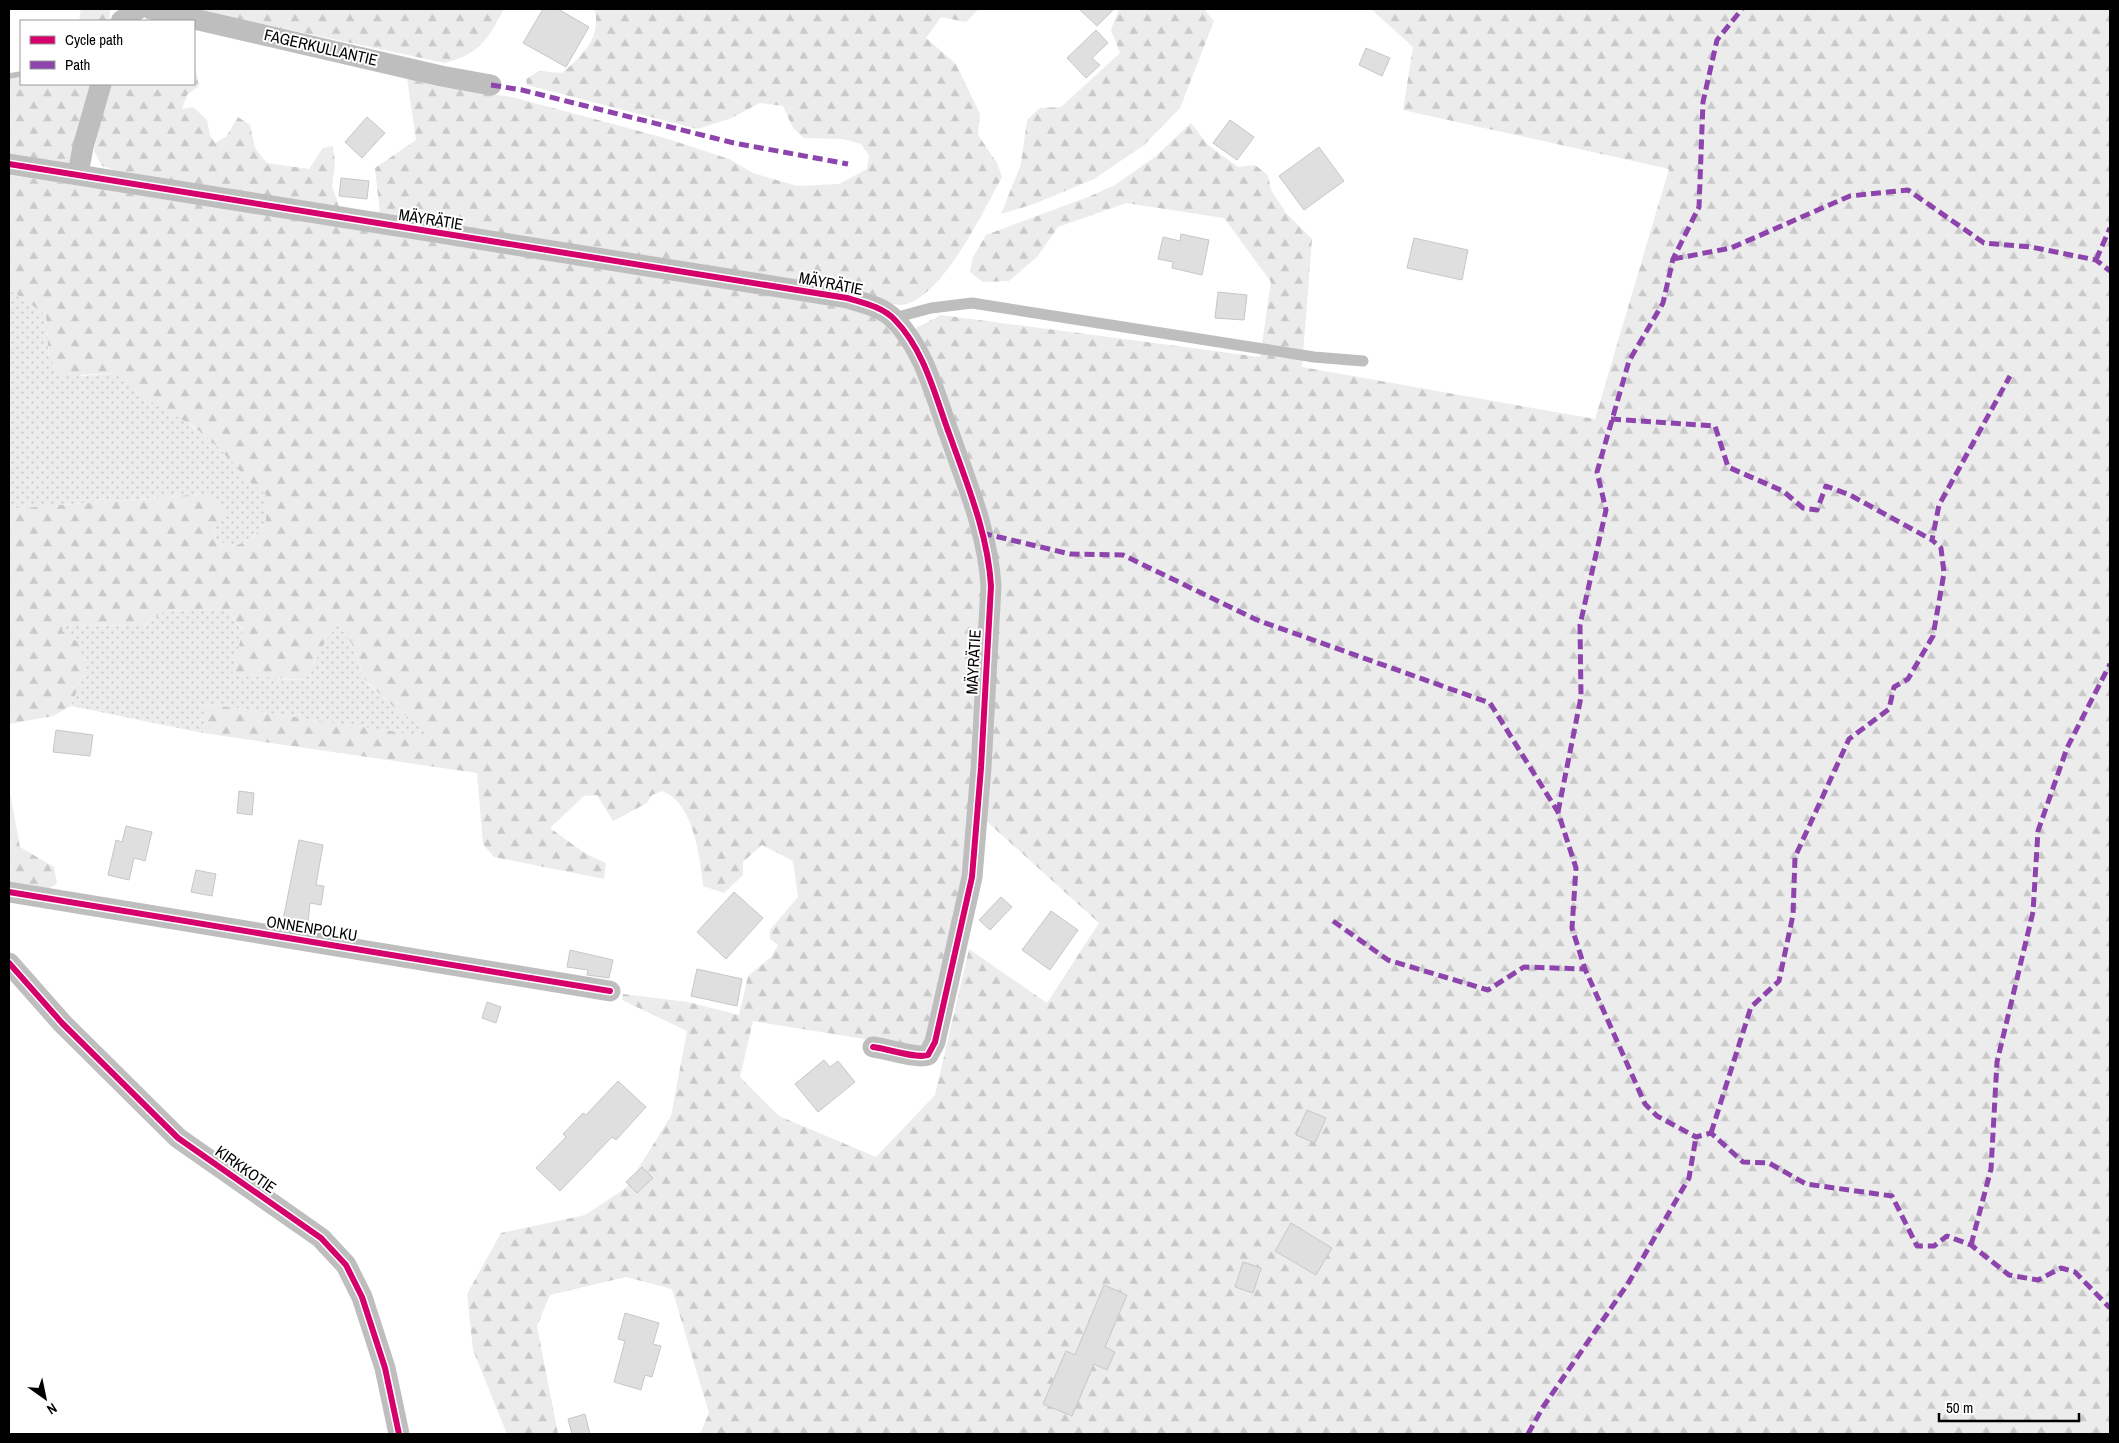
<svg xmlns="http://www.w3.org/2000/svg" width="2119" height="1443" font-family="'Archivo Narrow',sans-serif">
	<defs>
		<pattern id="grass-dots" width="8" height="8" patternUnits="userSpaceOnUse" patternTransform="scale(1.25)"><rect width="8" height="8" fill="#ececec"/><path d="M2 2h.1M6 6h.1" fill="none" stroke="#c9c9c9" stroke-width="1.8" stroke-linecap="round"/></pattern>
		<pattern id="forest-firs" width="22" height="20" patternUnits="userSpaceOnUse" patternTransform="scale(1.25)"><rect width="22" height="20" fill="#ececec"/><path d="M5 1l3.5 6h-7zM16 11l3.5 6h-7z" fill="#c9c9c9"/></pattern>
	</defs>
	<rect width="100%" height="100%" fill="#fff"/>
	<!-- grass -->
	<path fill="url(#grass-dots)" d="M 9,289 L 46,315 L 49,358 L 82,376 L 116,373 C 150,396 185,419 217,446 C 235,461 247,480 266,495 L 266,520 L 253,538 L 235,546 L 216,541 L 204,494 L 9,509 Z
		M 227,609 L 278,679 L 305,680 L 326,640 L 338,624 L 352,644 L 365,681 L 396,709 L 439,739 L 207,704 L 203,733 L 71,706 L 85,668 L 61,631 L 63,625 L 143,626 L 164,611 Z"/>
	<!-- forest -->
	<path fill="url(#forest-firs)" d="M 81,9 L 110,9 L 110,21 L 79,21 Z
		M 192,9 L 504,9 C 487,40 481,53 445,63 Z
		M 594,9 L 979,9 L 966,22 L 941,17 L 926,38 L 956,64 L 980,114 L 978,135 L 997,163 L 1002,177 C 984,210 940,303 900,305 C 887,305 868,295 856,291 L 380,214 L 375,168 L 416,140 L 407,78 L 435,86 L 512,97 L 665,138 L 729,159 L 753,173 L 797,186 L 839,184 L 867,169 L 869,155 L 861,144 L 843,139 L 804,138 L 793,128 L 783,106 L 760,103 L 729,119 L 697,129 L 527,85 L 526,79 L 539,71 L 562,73 C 582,56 603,36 594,9 Z
		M 1119,9 L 1204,9 L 1214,21 L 1180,108 L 1144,145 L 1094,179 L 1034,204 L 1001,214 L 1021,164 L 1027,120 L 1040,108 L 1061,107 L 1120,53 L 1111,30 Z
		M 1371,9 L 2110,9 L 2110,1434 L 700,1434 L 709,1413 L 672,1289 L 626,1277 L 550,1295 L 537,1326 L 558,1434 L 507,1434 L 473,1350 L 467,1294 L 501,1233 L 585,1215 L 626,1188 L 671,1116 L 687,1031 L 622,1000 L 623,994 L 688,1002 L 739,1015 L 748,976 L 771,957 L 778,945 L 770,939 L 770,930 L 798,897 L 793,861 L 762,845 L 743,862 L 743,875 L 724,893 L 703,886 C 700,857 694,803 662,791 L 652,795 L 647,803 L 613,821 L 597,795 L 584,796 L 550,828 L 586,854 L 606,863 L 604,879 L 494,857 L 483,844 L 477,773 L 203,733 L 206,704 L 437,738 L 396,709 L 365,680 L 352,644 L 338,624 L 326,640 L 305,680 L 232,675 L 243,630 L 227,609 L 164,611 L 143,626 L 63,625 L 62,631 L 79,643 L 85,669 L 71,706 L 53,716 L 9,724 L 9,509 L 204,494 L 217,501 L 224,512 L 213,531 L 216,541 L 235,546 L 253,538 L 266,520 L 266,495 L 250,482 L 219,448 L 193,426 L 143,397 L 116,373 L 62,376 L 49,358 L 46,315 L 9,289 L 10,175 L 854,306 L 885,318 L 922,372 L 984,573 L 963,875 L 929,1041 L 913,1050 L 858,1038 L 753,1021 L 740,1077 L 779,1116 L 876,1157 L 935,1095 L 969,949 L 1047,1003 L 1099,923 L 983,818 L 996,591 L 916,328 L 941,315 L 1260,357 L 1271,282 L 1224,218 L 1126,203 L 1058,227 L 1037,257 L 1009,281 L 983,282 L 970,272 L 973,257 L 986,235 L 1088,197 L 1115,185 L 1156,156 L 1191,123 L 1208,145 L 1238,167 L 1255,165 L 1268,175 L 1271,190 L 1286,213 L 1312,239 L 1302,367 L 1595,419 L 1669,169 L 1403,110 L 1413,47 Z
		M 194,63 L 199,86 L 187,95 L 182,109 L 193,107 L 207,120 L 210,135 L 215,143 L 226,137 L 238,117 L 250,125 L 255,148 L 267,163 L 309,169 L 323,148 L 333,146 L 335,163 L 332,186 L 340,209 L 125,173 L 102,166 L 94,151 L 109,84 L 194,84 Z
		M 9,76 L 21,78 L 21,84 L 94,84 L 73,167 L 9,157 Z
		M 9,787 L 20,847 L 54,867 L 57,884 L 47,889 L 9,882 Z"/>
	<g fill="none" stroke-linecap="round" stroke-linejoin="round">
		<!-- stream -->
		<path stroke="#bfbfbf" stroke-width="5.5" d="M 9,76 L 21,74"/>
	</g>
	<!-- building -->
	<path fill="#dfdfdf" stroke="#c7c7c7" d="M 543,9 L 558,9 L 589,27 L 566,67 L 523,43 Z
		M 1079,9 L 1114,9 L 1097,26 Z
		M 1096,30 L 1108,43 L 1092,58 L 1100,65 L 1086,78 L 1067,58 Z
		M 1366,48 L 1390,58 L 1382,76 L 1359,65 Z
		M 367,117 L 385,133 L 362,158 L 345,142 Z
		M 1230,120 L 1254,137 L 1237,160 L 1213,143 Z
		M 1319,147 L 1344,181 L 1304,210 L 1279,176 Z
		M 341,178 L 369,181 L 367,199 L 339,196 Z
		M 1181,234 L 1209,240 L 1202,275 L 1172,268 L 1173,262 L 1158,259 L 1163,237 L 1180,241 Z
		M 1414,238 L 1468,250 L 1462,280 L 1407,268 Z
		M 1218,292 L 1247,295 L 1244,320 L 1215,318 Z
		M 56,730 L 93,735 L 90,756 L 53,752 Z
		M 239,791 L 254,793 L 252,815 L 237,813 Z
		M 126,826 L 152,832 L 145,861 L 134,858 L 129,880 L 108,875 L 116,840 L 122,842 Z
		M 299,840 L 323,845 L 316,885 L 324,886 L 321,905 L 310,903 L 308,922 L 283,920 Z
		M 196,870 L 216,874 L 212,896 L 191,892 Z
		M 734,892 L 763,918 L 726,959 L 697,932 Z
		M 1001,897 L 1012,907 L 990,930 L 979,920 Z
		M 1051,911 L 1078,930 L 1050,970 L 1022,950 Z
		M 570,950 L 613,960 L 609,978 L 587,975 L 588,970 L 567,967 Z
		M 697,969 L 742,979 L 737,1006 L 691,996 Z
		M 487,1002 L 501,1007 L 496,1023 L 482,1018 Z
		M 824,1060 L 830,1067 L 838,1061 L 855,1082 L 818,1112 L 795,1084 Z
		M 618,1081 L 646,1107 L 616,1140 L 612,1137 L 560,1191 L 536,1168 L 566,1137 L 563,1134 L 583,1113 L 586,1115 Z
		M 1307,1110 L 1326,1118 L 1315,1143 L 1296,1135 Z
		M 642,1167 L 653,1178 L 637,1193 L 626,1182 Z
		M 1291,1223 L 1332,1248 L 1316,1275 L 1275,1251 Z
		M 1243,1262 L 1261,1268 L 1253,1293 L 1235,1287 Z
		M 1104,1285 L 1127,1295 L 1105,1347 L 1115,1352 L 1107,1370 L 1094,1364 L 1072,1416 L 1043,1404 L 1066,1351 L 1075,1355 Z
		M 625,1313 L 659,1323 L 653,1344 L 661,1346 L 652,1377 L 645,1375 L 641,1390 L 614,1382 L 625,1341 L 618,1339 Z
		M 585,1414 L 590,1434 L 572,1434 L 568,1419 Z"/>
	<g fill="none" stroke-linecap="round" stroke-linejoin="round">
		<!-- lane -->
		<path stroke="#bebebe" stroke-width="11" d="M 894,318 L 931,308 L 972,303 L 1314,357 L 1363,361"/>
		<!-- street -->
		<path stroke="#bebebe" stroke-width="21" d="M 151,9 L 441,76 L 491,85
			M 121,21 L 138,9
			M 9,164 L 847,298 C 864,303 883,307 895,320 C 925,351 935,396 950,436 C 967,484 988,534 991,586 L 981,768 L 972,877 L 935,1042 L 928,1055 C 917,1059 889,1049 873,1047
			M 78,174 L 83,147 L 101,84
			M 9,892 L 610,991
			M 9,963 L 62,1023 L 178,1138 L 321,1238 L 346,1265 L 362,1297 L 385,1368 L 399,1434"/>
		<!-- quiet -->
		<path stroke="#8e44ad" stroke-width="5" stroke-dasharray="10 5" stroke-linecap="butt" d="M 491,85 L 522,90 L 734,143 L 848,164
			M 1673,259 L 1731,248 L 1850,196 L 1908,190 L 1984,243 L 2031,247 L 2096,260 L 2110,271
			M 2096,260 L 2110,228
			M 1611,419 L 1715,426 L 1728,467 L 1783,491 L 1803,508 L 1817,510 L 1826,486 L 1850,495 L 1932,540
			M 982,533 L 1070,554 L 1123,555 L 1257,620 L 1490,703 L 1558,812 L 1576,868 L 1572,928 L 1585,969 L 1645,1104 L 1657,1116 L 1696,1137 L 1711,1133 L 1743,1162 L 1769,1163 L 1806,1184 L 1892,1196 L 1917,1246 L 1934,1246 L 1947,1236 L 1971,1245 L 2009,1275 L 2038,1280 L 2061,1268 L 2075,1272 L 2110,1308
			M 1558,812 L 1581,697 L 1580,625 L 1606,510 L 1597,472 L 1629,361 L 1663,303 L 1673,259 L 1699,207 L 1703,102 L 1717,40 L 1742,9
			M 1333,921 L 1388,960 L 1488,990 L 1524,967 L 1585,969
			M 1711,1133 L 1751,1007 L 1779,981 L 1793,915 L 1795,857 L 1849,739 L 1889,709 L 1894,687 L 1908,679 L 1933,636 L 1944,573 L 1941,548 L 1932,540 L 1939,505 L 2010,376
			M 1971,1245 L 1991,1169 L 1997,1062 L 2033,912 L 2038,831 L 2067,748 L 2110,664
			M 1528,1434 L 1543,1407 L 1629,1282 L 1689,1178 L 1696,1137"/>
		<!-- cycleway casing -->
		<g stroke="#fff" stroke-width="9">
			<path id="cycleway" d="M 9,164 L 847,298 C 864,303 883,307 895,320 C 925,351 935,396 950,436 C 967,484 988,534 991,586 L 981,768 L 972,877 L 935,1042 L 928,1055 C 917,1059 889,1049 873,1047
				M 9,892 L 610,991
				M 9,963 L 62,1023 L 178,1138 L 321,1238 L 346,1265 L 362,1297 L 385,1368 L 399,1434"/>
		</g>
		<!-- cycleway -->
		<use href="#cycleway" stroke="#d6006c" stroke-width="6"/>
	</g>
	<g text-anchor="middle" stroke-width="4" stroke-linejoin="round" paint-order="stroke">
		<!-- street labels -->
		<g font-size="16" fill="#000" stroke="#fff">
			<text transform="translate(321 47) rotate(13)" y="6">FAGERKULLANTIE</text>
			<text transform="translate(431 219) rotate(9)" y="6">MÄYRÄTIE</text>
			<text transform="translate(831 283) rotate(11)" y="6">MÄYRÄTIE</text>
			<text transform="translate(973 662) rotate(-87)" y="6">MÄYRÄTIE</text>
			<text transform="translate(312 928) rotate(9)" y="6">ONNENPOLKU</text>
			<text transform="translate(246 1169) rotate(35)" y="6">KIRKKOTIE</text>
		</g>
	</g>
	<!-- border -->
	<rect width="2119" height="1443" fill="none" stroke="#000000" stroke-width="20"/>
	<!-- legend -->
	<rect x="20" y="20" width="175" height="65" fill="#ffffff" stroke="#999999"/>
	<rect x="30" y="36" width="25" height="8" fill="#d6006c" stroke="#999999"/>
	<text x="65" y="45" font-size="15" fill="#000000">Cycle path</text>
	<rect x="30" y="61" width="25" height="8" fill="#8e44ad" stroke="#999999"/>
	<text x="65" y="70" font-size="15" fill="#000000">Path</text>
	<!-- north arrow -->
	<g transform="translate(45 1398) rotate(147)" stroke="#ffffff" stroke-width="4" paint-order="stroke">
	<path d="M0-4L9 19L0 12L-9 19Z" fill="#000000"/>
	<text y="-8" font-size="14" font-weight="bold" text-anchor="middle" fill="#000000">N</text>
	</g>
	<!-- scale -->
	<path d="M1939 1413v8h140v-8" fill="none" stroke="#000000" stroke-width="2.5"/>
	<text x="1946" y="1413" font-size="15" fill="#000000" stroke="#ffffff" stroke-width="4" paint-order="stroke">50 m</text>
</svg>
